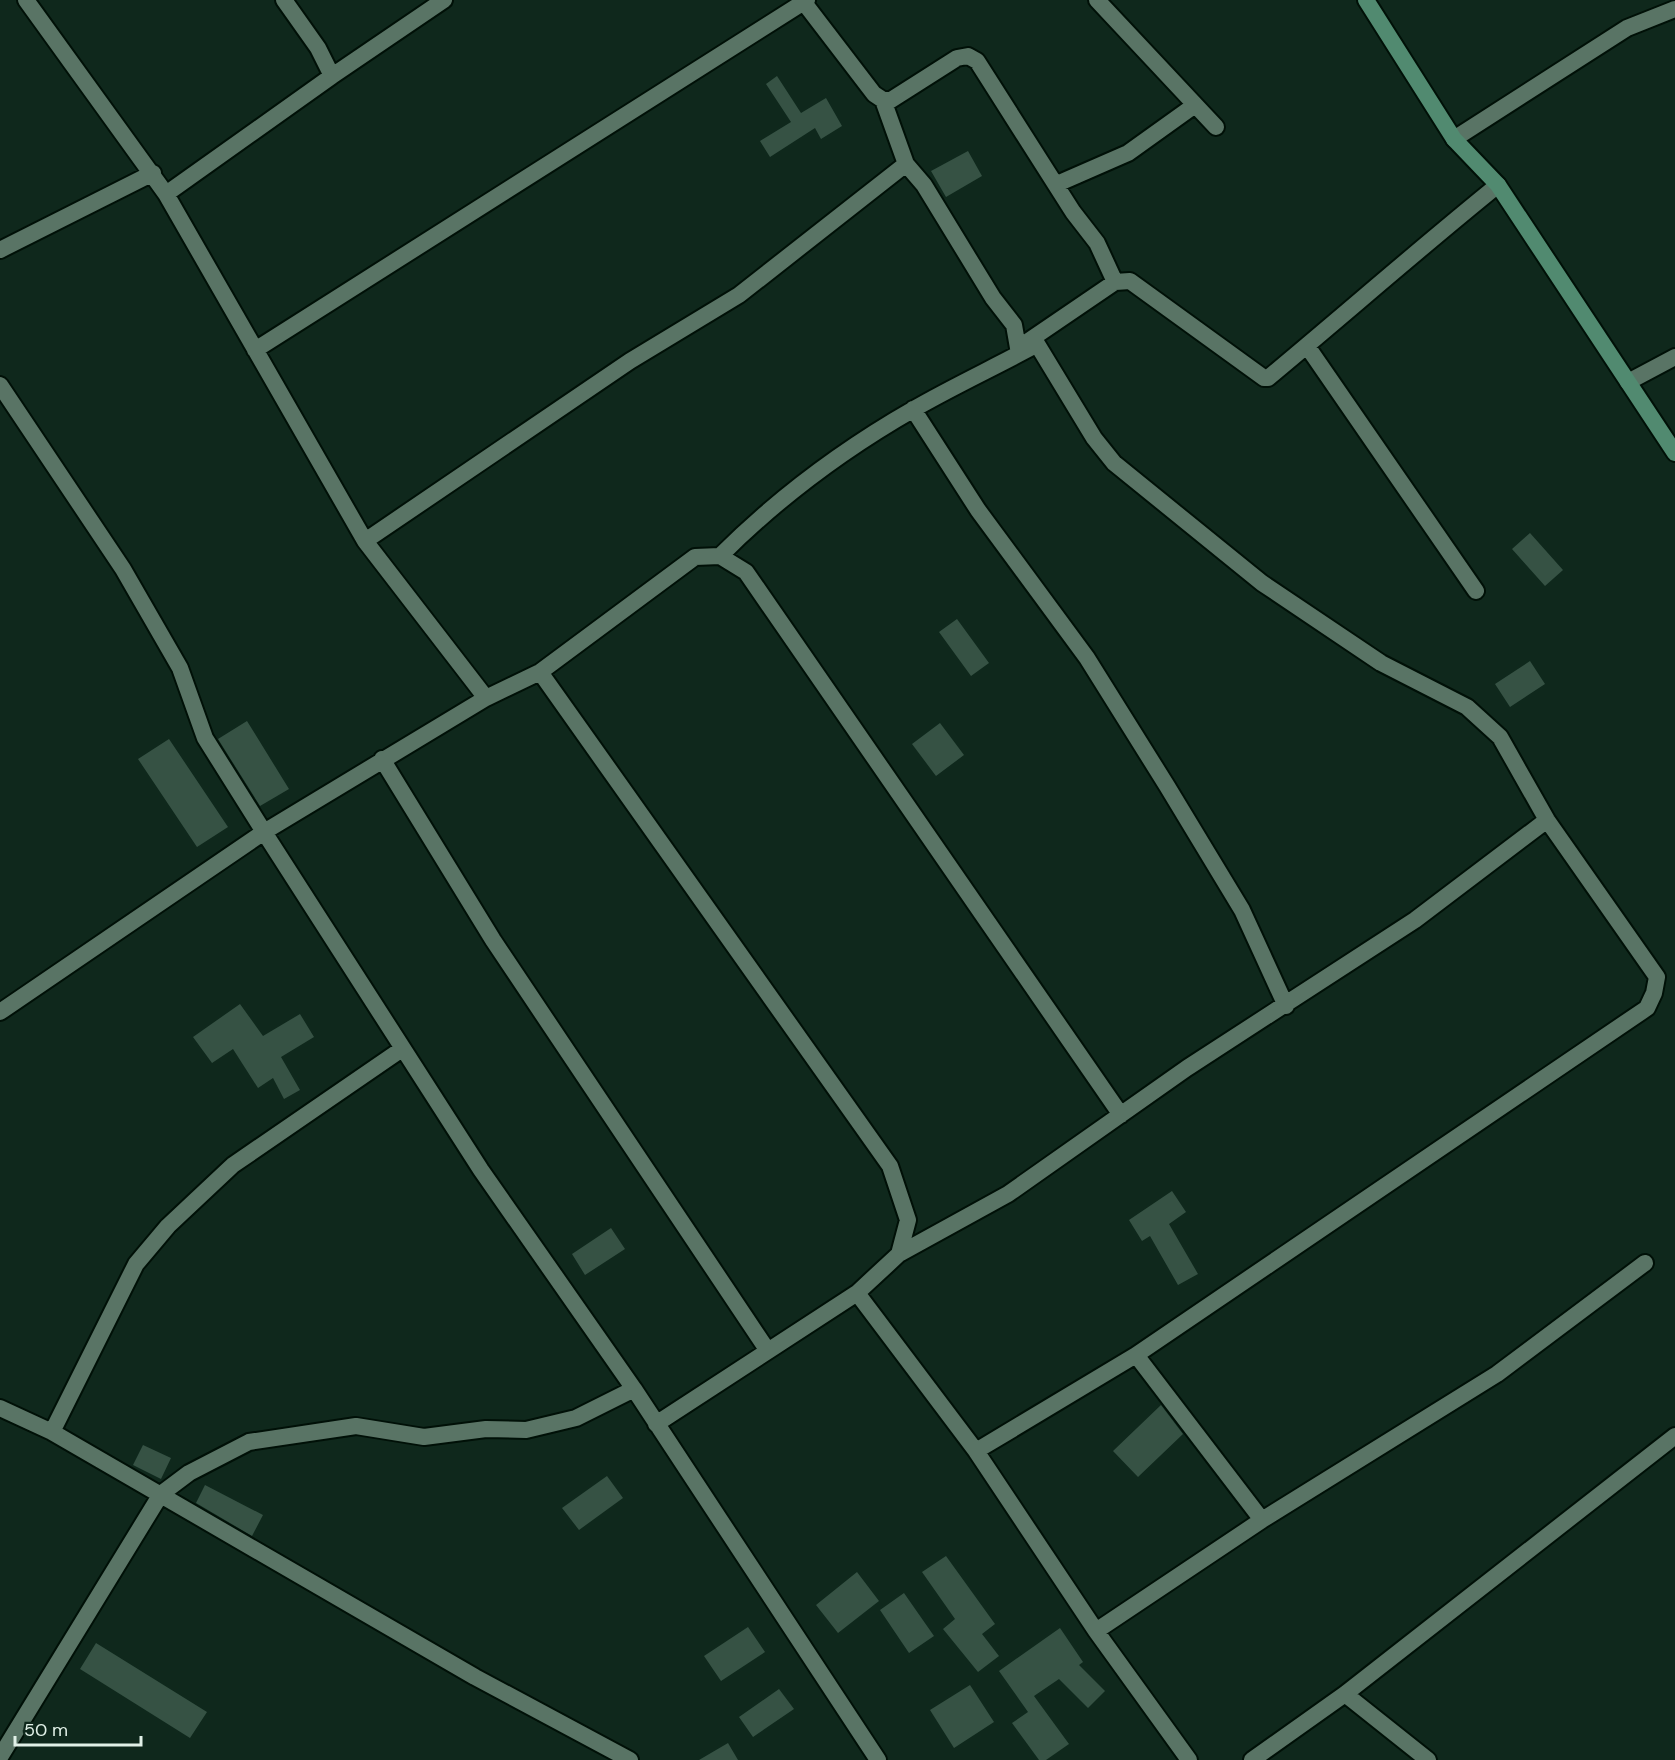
<svg xmlns="http://www.w3.org/2000/svg" width="1675" height="1760" font-family="'DM Sans',sans-serif">
	<rect width="100%" height="100%" fill="#0f281c"/>
	<!-- building -->
	<path fill="#365244" d="M 777,76 L 801,113 L 826,98 L 842,126 L 821,139 L 815,128 L 770,157 L 760,141 L 791,122 L 766,84 Z
		M 968,151 L 982,176 L 946,197 L 931,171 Z
		M 1530,533 L 1563,570 L 1545,586 L 1512,549 Z
		M 957,619 L 989,663 L 971,676 L 939,632 Z
		M 1530,661 L 1545,684 L 1510,707 L 1495,684 Z
		M 247,721 L 289,789 L 260,806 L 218,739 Z
		M 940,723 L 964,755 L 936,776 L 912,744 Z
		M 169,739 L 228,827 L 197,847 L 138,759 Z
		M 240,1004 L 263,1036 L 300,1014 L 314,1037 L 281,1057 L 300,1090 L 284,1099 L 273,1078 L 258,1088 L 233,1049 L 212,1063 L 193,1037 Z
		M 1172,1191 L 1186,1212 L 1169,1224 L 1198,1274 L 1178,1285 L 1150,1236 L 1142,1241 L 1129,1220 Z
		M 611,1228 L 625,1249 L 585,1275 L 572,1254 Z
		M 1161,1405 L 1183,1434 L 1138,1477 L 1113,1451 Z
		M 143,1445 L 171,1458 L 161,1479 L 133,1465 Z
		M 607,1476 L 623,1498 L 579,1530 L 562,1508 Z
		M 205,1485 L 263,1515 L 252,1536 L 196,1503 Z
		M 946,1556 L 995,1624 L 982,1634 L 999,1656 L 978,1672 L 943,1629 L 955,1619 L 922,1572 Z
		M 857,1572 L 879,1601 L 838,1633 L 816,1605 Z
		M 904,1593 L 934,1636 L 909,1653 L 880,1610 Z
		M 748,1627 L 765,1652 L 721,1681 L 704,1656 Z
		M 1060,1628 L 1083,1662 L 1079,1665 L 1105,1691 L 1088,1708 L 1059,1679 L 1034,1696 L 1069,1744 L 1046,1760 L 1039,1760 L 1012,1723 L 1028,1712 L 999,1671 Z
		M 96,1643 L 207,1712 L 190,1738 L 80,1669 Z
		M 970,1685 L 994,1722 L 954,1748 L 930,1710 Z
		M 779,1689 L 794,1709 L 753,1737 L 739,1717 Z
		M 728,1743 L 738,1760 L 699,1760 Z"/>
	<g fill="none" stroke-linecap="round" stroke-linejoin="round">
		<!-- minor casing -->
		<g stroke="#001007" stroke-width="20">
			<path id="minor" d="M 26,0 L 166,194 L 332,76 L 318,48 L 284,0
				M 802,0 L 874,94 L 883,100 L 891,100 L 957,58 L 968,56 L 977,61 L 1073,212 L 1097,243 L 1115,282 L 1130,281 L 1264,378 L 1268,378 C 1345,314 1420,248 1498,185
				M 1097,0 L 1216,127
				M 332,76 L 444,0
				M 883,100 L 906,164 L 924,185 L 993,298 L 1014,325 L 1018,348 L 1037,344 L 1094,438 L 1114,463 L 1262,583 L 1381,663 L 1467,707 L 1500,737 L 1547,820 L 1657,977 L 1654,993 L 1647,1008 L 1136,1355 L 976,1451
				M 1454,139 L 1627,28 L 1675,9
				M 1057,184 L 1128,153 L 1195,105
				M 166,194 L 365,541 L 486,698
				M 0,250 L 153,173
				M 1021,346 L 1115,282
				M 1307,346 L 1476,591
				M 255,350 L 807,0
				M 1628,382 L 1675,357
				M 0,385 L 123,569 L 180,668 L 205,738 L 264,832 L 481,1170 L 634,1389 L 878,1760
				M 913,409 L 978,510 L 1087,658 L 1167,786 L 1242,910 L 1286,1006
				M 365,541 L 630,361 L 739,295 L 906,164
				M 720,556 C 777,499 844,449 914,409 C 952,387 993,368 1032,347
				M 540,672 L 890,1166 L 908,1220 L 899,1254 L 857,1293 L 976,1451 L 1096,1631 L 1189,1760
				M 382,759 L 493,940 L 768,1351
				M 0,1012 L 264,832 L 486,698 L 540,672 L 695,557 L 720,556 L 746,572 L 1121,1115
				M 899,1254 L 1008,1194 L 1187,1068 L 1415,920 L 1547,820
				M 0,1408 L 52,1432 L 475,1677 L 630,1760
				M 656,1424 L 857,1293
				M 52,1432 L 136,1264 L 168,1226 L 233,1165 L 402,1049
				M 1262,1520 L 1497,1374 L 1645,1263
				M 1096,1631 L 1262,1520 L 1136,1355
				M 1345,1694 L 1428,1760
				M 0,1757 L 161,1494 L 189,1473 L 249,1442 L 356,1426 L 424,1437 L 486,1429 L 526,1430 L 576,1418 L 634,1389
				M 1252,1760 L 1345,1694 L 1675,1436"/>
		</g>
		<!-- secondary casing -->
		<g stroke="#001007" stroke-width="20">
			<path id="secondary" d="M 1366,0 L 1454,139 L 1498,185 L 1675,453"/>
		</g>
		<!-- minor -->
		<use href="#minor" stroke="#597465" stroke-width="16"/>
		<!-- secondary -->
		<use href="#secondary" stroke="#518a70" stroke-width="16"/>
	</g>
	<!-- scale -->
	<path d="M15 1736v9h126v-9" fill="none" stroke="#e1f0e7" stroke-width="3"/>
	<text x="24" y="1736" font-size="18" fill="#e1f0e7" stroke="#0f281c" stroke-width="4.5" paint-order="stroke">50 m</text>
</svg>
